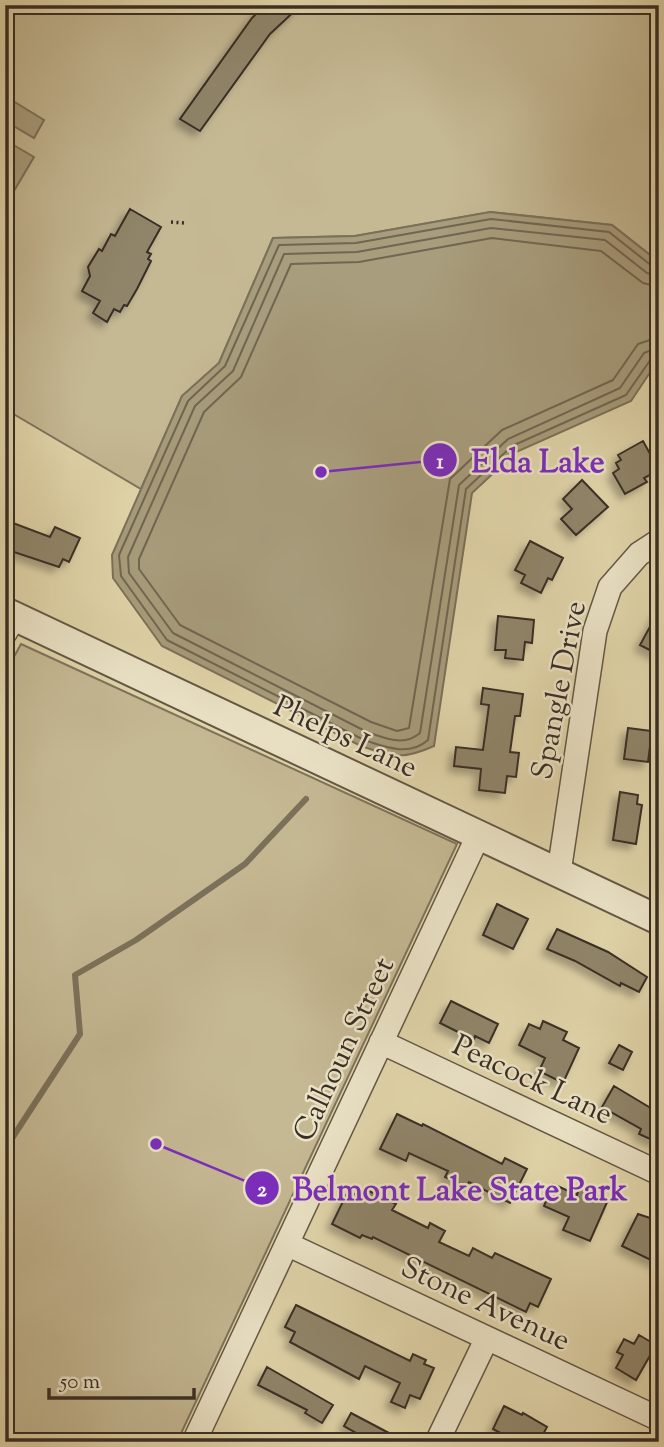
<svg xmlns="http://www.w3.org/2000/svg" width="664" height="1447" font-family="'Sorts Mill Goudy',serif">
	<defs>
		<filter id="shadow"><feDropShadow dx="-5.5" dy="5.5" stdDeviation="3.5" flood-color="#0004"/></filter>
	</defs>
	<rect width="100%" height="100%" fill="#e2d6ab"/>
	<filter id="stains"><feTurbulence type="fractalNoise" baseFrequency=".00286" numOctaves="4"/><feColorMatrix values="0 0 0 0 .2 0 0 0 0 .09 0 0 0 0 .02 0 0 0 .5 -.17"/></filter>
	<radialGradient id="worn" r=".72"><stop offset=".6" stop-color="#630" stop-opacity="0"/><stop offset="1" stop-color="#630" stop-opacity=".3"/></radialGradient>
	<!-- green -->
	<path fill="#c5b994" stroke="#7e745c" stroke-width="2" d="M 5,5 L 659,5 L 659,262 L 612,225 L 491,212 L 355,236 L 273,238 L 219,363 L 182,396 L 141,489 L 5,409 Z
		M 21,644 L 457,844 L 177,1442 L 5,1442 L 5,673 Z"/>
	<!-- water -->
	<path fill="#a89d7d" stroke="#7b715a" stroke-width="2" d="M 5,96 L 44,120 L 34,138 L 5,121 Z
		M 5,140 L 34,157 L 5,206 Z
		M 490,212 L 612,225 L 659,262 L 659,359 L 631,401 L 516,452 L 472,493 L 434,746 C 403,760 393,757 361,746 L 162,646 L 113,578 L 112,555 L 182,396 L 219,363 L 273,238 L 355,236 Z"/>
	<g fill="none" stroke-linecap="round" stroke-linejoin="round">
		<!-- shore -->
		<path stroke="#706651" stroke-width="2" d="M 659,267 L 652,266 L 609,232 L 491,219 L 356,243 L 279,245 L 225,366 L 188,401 L 119,555 L 121,576 L 167,640 L 364,740 C 385,747 409,757 428,740 L 466,489 L 512,446 L 626,395 L 651,359 L 659,356
			M 659,276 L 647,273 L 605,240 L 491,228 L 357,252 L 284,254 L 233,371 L 195,406 L 128,557 L 129,573 L 173,633 L 367,732 C 385,738 404,747 420,733 L 459,485 L 508,439 L 620,388 L 644,353 L 659,347
			M 659,287 L 643,283 L 601,251 L 492,238 L 359,262 L 291,264 L 241,377 L 204,412 L 139,559 L 139,569 L 180,625 L 371,722 L 397,731 L 409,728 L 450,479 L 502,430 L 613,380 L 638,344 L 659,337"/>
		<!-- stream -->
		<path stroke="#7b715a" stroke-width="6" d="M 5,1149 L 80,1034 L 75,975 L 136,940 L 245,864 L 306,799"/>
	</g>
	<!-- building -->
	<path fill="#90856b" stroke="#382e25" stroke-width="2" filter="url(#shadow)" d="M 265,5 L 301,5 L 270,34 L 200,131 L 180,119 L 252,18 Z
		M 130,209 L 161,227 L 147,252 L 151,254 L 148,259 L 151,261 L 137,289 L 127,306 L 124,305 L 120,312 L 114,309 L 107,322 L 93,313 L 100,301 L 82,291 L 90,276 L 88,267 L 99,249 L 102,251 L 111,234 L 115,236 Z
		M 643,441 L 659,470 L 644,478 L 647,482 L 625,494 L 613,473 L 619,469 L 616,463 L 621,460 L 618,455 Z
		M 582,480 L 608,507 L 576,535 L 561,519 L 572,509 L 563,499 Z
		M 5,520 L 50,537 L 55,527 L 80,538 L 69,562 L 63,559 L 59,567 L 5,549 Z
		M 530,541 L 563,558 L 552,580 L 548,578 L 541,593 L 521,583 L 525,575 L 515,570 Z
		M 659,610 L 659,655 L 640,645 Z
		M 498,616 L 534,620 L 532,643 L 525,642 L 523,660 L 505,658 L 506,650 L 495,650 Z
		M 483,688 L 523,694 L 520,716 L 515,716 L 510,752 L 519,753 L 516,777 L 507,776 L 505,793 L 479,790 L 481,769 L 454,766 L 456,747 L 483,750 L 489,705 L 481,704 Z
		M 628,728 L 652,731 L 648,762 L 624,759 Z
		M 620,792 L 638,795 L 637,804 L 642,805 L 636,844 L 613,840 Z
		M 497,904 L 528,919 L 513,949 L 483,935 Z
		M 557,929 L 608,952 L 647,977 L 639,992 L 621,983 L 620,986 L 575,961 L 547,949 Z
		M 451,1001 L 498,1024 L 489,1043 L 475,1036 L 474,1040 L 440,1023 Z
		M 543,1021 L 567,1032 L 563,1040 L 579,1048 L 563,1083 L 539,1071 L 545,1058 L 519,1045 L 529,1024 L 540,1029 Z
		M 619,1045 L 632,1052 L 623,1070 L 609,1063 Z
		M 614,1086 L 659,1113 L 659,1143 L 639,1134 L 641,1129 L 602,1107 Z
		M 397,1114 L 422,1126 L 423,1124 L 502,1164 L 505,1158 L 527,1169 L 510,1203 L 469,1182 L 466,1187 L 445,1177 L 448,1171 L 409,1153 L 406,1161 L 380,1149 Z
		M 553,1184 L 577,1195 L 579,1188 L 608,1200 L 590,1241 L 563,1230 L 569,1217 L 544,1206 Z
		M 365,1189 L 396,1204 L 392,1210 L 428,1228 L 430,1223 L 445,1231 L 439,1242 L 469,1256 L 473,1248 L 492,1258 L 495,1253 L 551,1279 L 538,1307 L 530,1303 L 526,1312 L 373,1237 L 372,1239 L 362,1235 L 360,1238 L 332,1224 L 348,1191 L 361,1197 Z
		M 638,1214 L 659,1221 L 659,1264 L 622,1246 Z
		M 296,1305 L 410,1361 L 413,1354 L 426,1360 L 424,1364 L 434,1368 L 420,1399 L 410,1395 L 405,1408 L 391,1402 L 400,1383 L 365,1366 L 359,1379 L 290,1342 L 295,1332 L 285,1327 Z
		M 639,1335 L 656,1345 L 636,1380 L 616,1368 L 623,1355 L 617,1352 L 624,1339 L 634,1344 Z
		M 267,1367 L 333,1405 L 322,1423 L 305,1413 L 307,1410 L 258,1385 Z
		M 504,1406 L 522,1415 L 523,1413 L 547,1427 L 539,1442 L 517,1442 L 493,1429 Z
		M 351,1413 L 406,1442 L 352,1442 L 356,1433 L 344,1426 Z"/>
	<g fill="none" stroke-linecap="round" stroke-linejoin="round">
		<!-- minor casing -->
		<g stroke="#625846" stroke-width="26">
			<path id="minor" d="M 5,633 L 14,617
				M 559,872 L 595,631 L 610,587 L 639,554 L 659,541
				M 381,1042 L 659,1173
				M 287,1244 L 659,1419
				M 194,1442 L 478,836
				M 437,1442 L 487,1338"/>
		</g>
		<!-- tertiary casing -->
		<g stroke="#625846" stroke-width="32">
			<path id="tertiary" d="M 5,612 L 659,920"/>
		</g>
		<!-- path -->
		<path stroke="#382e25" stroke-width="3.5" stroke-dasharray="2 3.5" stroke-linecap="butt" d="M 171,222 L 184,223"/>
		<!-- minor -->
		<use href="#minor" stroke="#ece4c8" stroke-width="23"/>
		<!-- tertiary -->
		<use href="#tertiary" stroke="#ece4c8" stroke-width="28"/>
	</g>
	<g text-anchor="middle" stroke-width="5" stroke-linejoin="round" paint-order="stroke">
		<!-- street labels -->
		<g font-size="30" fill="#382e25" stroke="#ece4c8">
			<text transform="translate(558 690) rotate(-79)" y="10">Spangle Drive</text>
			<text transform="translate(346 736) rotate(25)" y="10">Phelps Lane</text>
			<text transform="translate(343 1049) rotate(-65)" y="10">Calhoun Street</text>
			<text transform="translate(533 1079) rotate(25)" y="10">Peacock Lane</text>
			<text transform="translate(486 1303) rotate(25)" y="10">Stone Avenue</text>
		</g>
	</g>
	<!-- callouts -->
	<path fill="none" stroke="#7b2cbf" stroke-width="2.5" d="M321 472L440 460M156 1144L262 1188"/>
	<g fill="#7b2cbf" stroke="#ece4c8" stroke-width="2.5">
		<circle cx="321" cy="472" r="7"/>
		<circle cx="156" cy="1144" r="7"/>
		<circle cx="440" cy="460" r="18"/>
		<circle cx="262" cy="1188" r="18"/>
	</g>
	<g font-size="21" text-anchor="middle" font-weight="bold" fill="#fff">
		<text x="440" y="468">1</text>
		<text x="262" y="1196">2</text>
	</g>
	<g font-size="32" text-anchor="middle" font-weight="bold" fill="#7b2cbf" stroke="#ece4c8" stroke-width="5" stroke-linejoin="round" paint-order="stroke">
		<text x="538" y="472">Elda Lake</text>
		<text x="460" y="1200">Belmont Lake State Park</text>
	</g>
	<!-- margin -->
	<rect width="664" height="1447" fill="none" stroke="#e2d6ab" stroke-width="28"/>
	<rect x="7" y="7" width="650" height="1433" fill="none" stroke="#382e25" stroke-width="3.5"/>
	<rect x="14" y="14" width="636" height="1419" fill="none" stroke="#382e25" stroke-width="2"/>
	<!-- scale -->
	<path d="M49 1388v10h145v-10" fill="none" stroke="#382e25" stroke-width="3.5"/>
	<text x="60" y="1388" font-size="21" fill="#382e25" stroke="#ece4c8" stroke-width="5" paint-order="stroke">50 m</text>
	<rect width="100%" height="100%" filter="url(#stains)"/>
	<rect width="100%" height="100%" fill="url(#worn)"/>
</svg>
